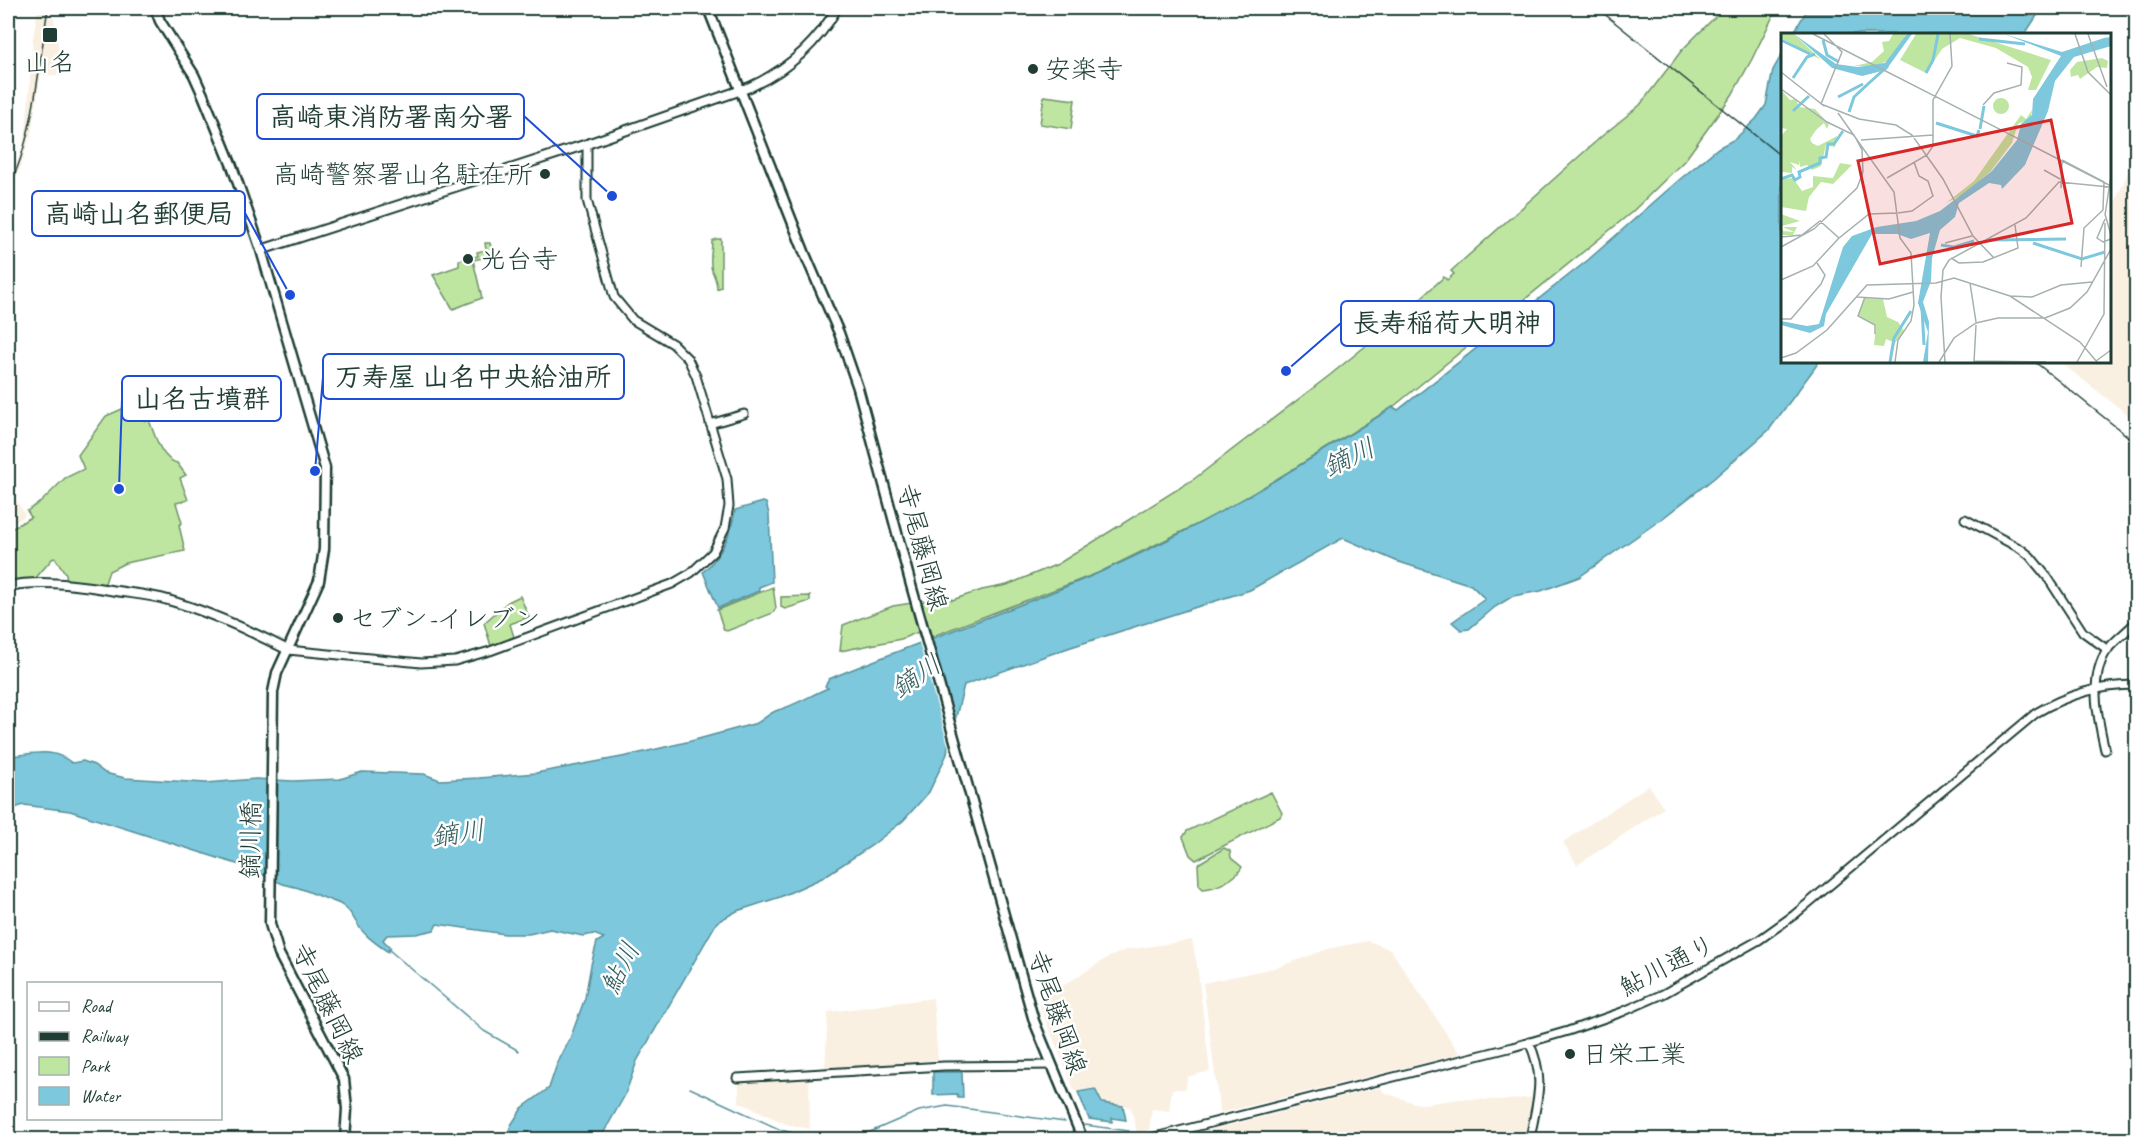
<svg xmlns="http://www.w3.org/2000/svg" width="2144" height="1147" font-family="Caveat,'Klee One',sans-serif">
	<rect width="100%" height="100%" fill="#fff"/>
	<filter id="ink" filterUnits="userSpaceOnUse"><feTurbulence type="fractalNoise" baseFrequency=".0167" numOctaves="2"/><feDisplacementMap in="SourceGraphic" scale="12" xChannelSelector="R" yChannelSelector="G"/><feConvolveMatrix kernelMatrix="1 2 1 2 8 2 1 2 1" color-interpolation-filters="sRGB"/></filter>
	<g filter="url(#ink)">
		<!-- built -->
		<path fill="#faf0e2" d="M 38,8 L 50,8 L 49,17 L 54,18 L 63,76 L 41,74 L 31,134 L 20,168 L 8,195 L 8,185 L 20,156 L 26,133 L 33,38 Z
			M 2136,155 L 2136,421 L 2060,362 L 2110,362 L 2110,213 Z
			M 8,487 L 25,514 L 24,517 L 8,526 Z
			M 1649,785 L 1664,808 L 1577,865 L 1563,842 Z
			M 1192,940 L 1197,964 L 1210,1071 L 1187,1077 L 1186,1089 L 1172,1089 L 1169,1111 L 1152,1109 L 1149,1130 L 1137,1133 L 1131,1107 L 1103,1103 L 1095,1088 L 1075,1091 L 1039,1004 L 1040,1000 L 1107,958 L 1126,950 Z
			M 1369,941 L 1391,950 L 1460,1054 L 1220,1113 L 1203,983 L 1278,967 L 1331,948 Z
			M 933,998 L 938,1060 L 825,1068 L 828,1012 Z
			M 809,1079 L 810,1129 L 786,1124 L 739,1102 L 739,1084 L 741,1083 Z
			M 1381,1087 L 1383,1092 L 1414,1103 L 1423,1104 L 1461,1099 L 1506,1100 L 1535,1097 L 1526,1139 L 1227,1140 L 1200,1136 L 1198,1133 Z"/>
		<!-- green -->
		<path fill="#bfe6a1" stroke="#6f926a" stroke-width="1.5" d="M 1722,8 L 1777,8 L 1752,59 L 1732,95 L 1685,160 L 1632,212 L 1393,407 L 1251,495 L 1216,515 L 1098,573 L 920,641 L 918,632 L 901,639 L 840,651 L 843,625 L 893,606 L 950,597 L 952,600 L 982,590 L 1007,585 L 1058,564 L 1194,479 L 1330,375 L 1389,327 L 1444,277 L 1447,280 L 1454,274 L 1451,271 L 1602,136 L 1640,105 L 1682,50 L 1722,10 Z
			M 1044,96 L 1075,100 L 1071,129 L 1040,124 Z
			M 716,239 L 721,239 L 721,287 L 717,289 C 717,281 715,278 712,271 C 709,262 712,250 712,241 Z
			M 485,243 L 490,243 L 493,256 L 473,260 L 482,298 L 453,309 L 433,275 L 459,266 L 459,260 L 478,256 L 477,252 L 486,250 Z
			M 129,406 L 136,416 L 140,415 L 145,421 L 147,415 C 154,431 159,458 177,463 L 186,475 L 180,478 L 188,500 L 176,503 L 182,523 L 179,525 L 185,551 L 125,563 L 109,571 L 104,586 L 67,581 L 66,574 L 55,558 L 52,559 L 34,580 L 8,583 L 8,531 L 31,517 L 27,511 L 42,501 L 65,478 L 84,469 L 78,455 L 106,416 Z
			M 773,587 L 776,608 L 773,613 L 727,631 L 724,630 L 717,610 Z
			M 520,596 L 529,617 L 510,624 L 514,637 L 491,646 L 484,623 L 508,602 Z
			M 810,596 L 810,601 L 785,609 L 781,607 L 781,597 Z
			M 1271,792 L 1282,813 L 1280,817 L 1196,860 L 1190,855 L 1183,837 L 1187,831 Z
			M 1224,848 L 1230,851 L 1231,858 L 1242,867 C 1236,879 1217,888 1203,889 L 1199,885 L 1198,864 Z"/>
		<!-- water -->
		<path fill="#7dc8dc" stroke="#579099" stroke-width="1.5" d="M 1808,8 L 2042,8 L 2025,34 L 1793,34 Z
			M 1782,54 L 1782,362 L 1819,362 L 1769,430 L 1713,479 L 1663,518 L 1579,577 L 1541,591 L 1513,596 L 1495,607 L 1469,629 L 1461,630 L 1452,622 L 1485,599 L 1471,585 L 1396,561 L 1343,538 L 1250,590 L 1068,648 L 964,685 L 956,717 L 949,737 L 947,754 L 929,792 L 903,821 L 871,846 L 822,878 L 780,897 L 737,911 L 717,922 L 637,1061 L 625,1095 L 600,1139 L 506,1139 L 511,1125 L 522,1108 L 549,1088 L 557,1064 L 570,1039 L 585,998 L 591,965 L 597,942 L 604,938 L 594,934 L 583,936 L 550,929 L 529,934 L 505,934 L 437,924 L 434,930 L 416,934 L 387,935 L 383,940 L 391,948 L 388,952 C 377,944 362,934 356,922 C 351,914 349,909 340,904 L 299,888 L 283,884 L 243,866 L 70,811 L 24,805 L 8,810 L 8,756 C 32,755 51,746 72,763 L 83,761 L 94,765 L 105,773 L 125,778 L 206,783 L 256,779 L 293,781 L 340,779 L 362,772 L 424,774 L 440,780 L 479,778 L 536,773 L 627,756 L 691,741 L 757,723 C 764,719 771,712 778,710 C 794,706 811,695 828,688 L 825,686 L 829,679 C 917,642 1008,612 1096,574 C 1201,528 1297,468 1393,407 L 1398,410 L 1588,260 L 1679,180 L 1718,148 L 1735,139 L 1756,119 L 1766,105 L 1773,70 Z
			M 763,502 L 766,503 L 769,514 L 772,582 L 759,587 L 759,591 L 718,608 L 703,572 C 722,554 731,535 735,510 Z
			M 933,1072 L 962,1072 L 963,1098 L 958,1098 L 957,1094 L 933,1095 Z
			M 1095,1089 L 1102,1103 L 1123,1106 L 1126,1120 L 1112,1118 L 1112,1122 L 1089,1119 L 1078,1092 Z"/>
		<!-- pier -->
		<path fill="#fff" d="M 931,634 L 957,724 L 952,738 L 950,752 L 918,639 Z"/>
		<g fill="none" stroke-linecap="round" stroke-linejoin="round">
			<!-- stream -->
			<path stroke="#579099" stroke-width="1.5" d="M 388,949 L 484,1031 L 519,1051
				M 690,1088 L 781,1130 L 805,1136 L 823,1138 L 870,1132 L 919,1111 L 947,1106 L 1065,1122
				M 1085,1125 L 1129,1131"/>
			<!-- tertiary casing -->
			<g stroke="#1f3d34" stroke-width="11">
				<path id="tertiary" d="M 710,424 L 744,414
					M 1965,519 L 2021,549 L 2030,556 L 2048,578 L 2083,632 L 2108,650
					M 288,650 L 421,663 L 455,661 L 490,651 L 672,584 L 691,573 L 713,552 L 725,528 L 729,506 L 727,479 L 696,376 L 688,359 L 673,344 L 633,320 L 614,297 L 587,200 L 587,144
					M 2105,750 C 2098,719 2088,679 2107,650 C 2114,641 2126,632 2134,624 L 2136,619
					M 1529,1042 C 1547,1081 1536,1101 1530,1140
					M 737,1078 L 944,1066 L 1051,1065
					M 1143,1140 L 1513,1047 L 1568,1031 L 1622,1012 L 1663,994 L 1759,940 L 1794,915 L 2036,713 C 2068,694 2099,685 2136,685"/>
			</g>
			<!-- secondary casing -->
			<g stroke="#1f3d34" stroke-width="12">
				<path id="secondary" d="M 261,250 L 587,144 L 750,87 C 787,70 817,44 837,8
					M 8,586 C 39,580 72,584 104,589 C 125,593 148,594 168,600 C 210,612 249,630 288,650"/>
			</g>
			<!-- primary casing -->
			<g stroke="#1f3d34" stroke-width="13">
				<path id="primary" d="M 155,8 L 160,21 L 194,75 L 203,95 L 232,166 L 261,250 L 325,468 L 324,549 L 319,581 L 277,673 L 273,692 L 270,924 L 279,954 L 344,1079 L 347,1109 L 345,1140
					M 708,8 L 805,254 L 839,333 L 858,388 L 911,585 L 1034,1021 L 1083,1140"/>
			</g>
			<!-- tertiary -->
			<use href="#tertiary" stroke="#fff" stroke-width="7"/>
			<!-- secondary -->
			<use href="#secondary" stroke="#fff" stroke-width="8"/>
			<!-- primary -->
			<use href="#primary" stroke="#fff" stroke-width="8"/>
			<!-- rail -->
			<path stroke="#1f3d34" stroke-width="1.5" d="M 1597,8 L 1782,157
				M 8,190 C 35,134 38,69 48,8
				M 2035,362 L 2136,443"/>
		</g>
	</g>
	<!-- markers -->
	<g fill="#1f3d34" stroke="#fff" stroke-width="2">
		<rect x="42" y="27" width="16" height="16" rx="3"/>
		<circle cx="1033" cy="69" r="6"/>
		<circle cx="545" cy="174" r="6"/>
		<circle cx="468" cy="259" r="6"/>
		<circle cx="338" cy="618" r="6"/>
		<circle cx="1570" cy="1054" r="6"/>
	</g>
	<g text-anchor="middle" stroke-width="5" stroke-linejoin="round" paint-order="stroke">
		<!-- poi labels -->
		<g font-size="26" fill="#1f3d34" stroke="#fff" text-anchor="start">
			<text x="50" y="71" text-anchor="middle">山名</text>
			<text x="1045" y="78">安楽寺</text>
			<text x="533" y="183" text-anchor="end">高崎警察署山名駐在所</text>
			<text x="480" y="268">光台寺</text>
			<text x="350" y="627">セブン-イレブン</text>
			<text x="1582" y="1063">日栄工業</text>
		</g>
		<!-- street labels -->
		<g font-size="26" fill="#1f3d34" stroke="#fff">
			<text transform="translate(923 547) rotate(75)" y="9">寺尾藤岡線</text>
			<text transform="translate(250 840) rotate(-89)" y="9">鏑川橋</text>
			<text transform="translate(1667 965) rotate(-27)" y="9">鮎川通り</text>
			<text transform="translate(328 1003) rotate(64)" y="9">寺尾藤岡線</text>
			<text transform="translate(1058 1012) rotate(71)" y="9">寺尾藤岡線</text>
		</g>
		<!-- water labels -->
		<g font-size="27" font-style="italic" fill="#36605e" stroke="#fff">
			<text transform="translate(1349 457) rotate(-25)" y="9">鏑川</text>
			<text transform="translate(916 676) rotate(-34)" y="9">鏑川</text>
			<text transform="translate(458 833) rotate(-8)" y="9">鏑川</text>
			<text transform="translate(620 968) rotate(-63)" y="9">鮎川</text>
		</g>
	</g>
	<!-- overview -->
	<g transform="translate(1781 33)">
		<rect width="330" height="330" fill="#fff"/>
		<path d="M 0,1 L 13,1 L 40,27 L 0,5 ZM 112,1 L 126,1 L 109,26 L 97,33 L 73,33 L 91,29 L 103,18 L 101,9 L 108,8 ZM 135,1 L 188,1 L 270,27 L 255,57 L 247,57 L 251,44 L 247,34 L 215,15 L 179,5 L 161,16 L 145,40 L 119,27 ZM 321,25 L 327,28 L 326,35 L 316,34 L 299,46 L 297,42 L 290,44 L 289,37 L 296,29 ZM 0,57 L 9,67 L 15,66 L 18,74 L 34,76 L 48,91 L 46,96 L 43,90 L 35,97 L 29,106 L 31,110 L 37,113 L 56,103 L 54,114 L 45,112 L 40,133 L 31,137 L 26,132 L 19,134 L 18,127 L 18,132 L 9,129 L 16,137 L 11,134 L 11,140 L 0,139 L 0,103 L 6,96 L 0,95 ZM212 73a8 8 0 1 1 16 0a8 8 0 1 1-16 0ZM 251,77 L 250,86 L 237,91 L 231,110 L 210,138 L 183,161 L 165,170 L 193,148 L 240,82 L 245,86 ZM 59,130 L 71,132 L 52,151 L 40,149 L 28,164 L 25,178 L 0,174 L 0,146 L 12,145 L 21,158 L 32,154 L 32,143 L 52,145 ZM 0,181 L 19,188 L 1,193 L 2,198 L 13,199 L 2,194 L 16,194 L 12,202 L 0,202 ZM 84,265 L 102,266 L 106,284 L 117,289 L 123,298 L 114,310 L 110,329 L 112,309 L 105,306 L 103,313 L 93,312 L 95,293 L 77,283 Z" fill="#bfe6a1"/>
		<path d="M 13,1 L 55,31 L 77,34 L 104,30 L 126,1 L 131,1 L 105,37 L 81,43 L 51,35 ZM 223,1 L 281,19 L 323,5 L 330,4 L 330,13 L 293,24 L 274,48 L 267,78 L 244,132 L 221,156 L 220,152 L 208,150 L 178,170 L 174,184 L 159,197 L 151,225 L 150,248 L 142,269 L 148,289 L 147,329 L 142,329 L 147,299 L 137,270 L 149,200 L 130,206 L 116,201 L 91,201 L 45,281 L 43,293 L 29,300 L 0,292 L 0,288 L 26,293 L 38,291 L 62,214 L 71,203 L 96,194 L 135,188 L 159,178 L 211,138 L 236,107 L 240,91 L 251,82 L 252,66 L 280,23 Z" fill="#7dc8dc"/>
		<path fill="none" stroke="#7dc8dc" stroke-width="3" d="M 198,6 L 244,11M 0,7 L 29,21M 42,7 L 46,22 L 58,29M 145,40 L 152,27 L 157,1M 12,45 L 26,24 L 34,21M 88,50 L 107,33M 57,64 L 82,51M 12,78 L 28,63M 68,79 L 73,64 L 88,50M 155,90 L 196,103 L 198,97M 199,96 L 203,73M 0,146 L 11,142 L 14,147 L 19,144 L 18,139 L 39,130 L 39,125 L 45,124 L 47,111 L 53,111 L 62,98M 207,207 L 285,206M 252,210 L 301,226 L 324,219M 160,212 L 173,214 L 193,208M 141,275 L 143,312M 109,329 L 113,305 L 130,278"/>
		<path fill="none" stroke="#a5b1ae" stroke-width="1.5" d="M 32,1 L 330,153M 294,1 L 307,39 L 330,62M 307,1 L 326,54M 0,39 L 43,73M 0,56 L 46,89 L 73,102 L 81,117 L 82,139 L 76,155 L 33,196 L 0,214M 40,71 L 61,19 L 43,1M 40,71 L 78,86 L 115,92 L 131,102 L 162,146 L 192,203 L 213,225M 202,72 L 213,60 L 240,52 L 241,34 L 226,30M 57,80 L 113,159 L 119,205 L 130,220 L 133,272 L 130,288 L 117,307 L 114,329M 80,107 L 152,102M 281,127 L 323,149 L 322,177 L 303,195 L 300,234M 263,137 L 279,146M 106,145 L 146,122 L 152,113 L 152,67 L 171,33 L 169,1M 280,155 L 281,128M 117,180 L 131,178 L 152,163 L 147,148 L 138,143 L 133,129M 324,181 L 330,202M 324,182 L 330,143M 324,186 L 316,205 L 322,209 L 330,206M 0,204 L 21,202 L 39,188 L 58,205 L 88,181 L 116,180M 164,210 L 191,203M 170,225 L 178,230 L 202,229 L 237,215 L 234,192M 0,247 L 32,233 L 58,205M 189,250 L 195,289M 229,263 L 251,264 L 280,252 L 311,249M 76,264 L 108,266 L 132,259M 84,264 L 77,283 L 94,292 L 94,301M 0,286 L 10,286 L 40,251 L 44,242 L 36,230M 0,325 L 15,320 L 46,297 L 86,252 L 155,250 L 173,245 L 229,263 L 299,309 L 316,329M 193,328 L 265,329M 315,328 L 330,317M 158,329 L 173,305 L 195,290 L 217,285 L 264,285 L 289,275 L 306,259 L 330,216M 164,329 L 160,264 L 162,237 L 168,227 L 245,185 L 278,149 L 328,154M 193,329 L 195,292M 296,329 L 323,281 L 324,190"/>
		<path fill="#d62828" fill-opacity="0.15" stroke="#d62828" stroke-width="3" d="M 270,87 L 291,190 L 99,231 L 77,128 Z"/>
		<rect width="330" height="330" fill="none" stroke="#1f3d34" stroke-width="3"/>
	</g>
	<!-- callouts -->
	<path fill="none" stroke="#1d4ed8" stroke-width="2" d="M612 196L524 116M290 295L245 213M1286 371L1341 323M315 471L323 377M119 489L122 399"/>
	<g fill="#1d4ed8" stroke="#fff" stroke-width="2">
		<circle cx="612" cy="196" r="6"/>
		<circle cx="290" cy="295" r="6"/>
		<circle cx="1286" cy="371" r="6"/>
		<circle cx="315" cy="471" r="6"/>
		<circle cx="119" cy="489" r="6"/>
	</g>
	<g fill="#fff" stroke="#1d4ed8" stroke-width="2">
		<rect x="257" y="94" width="267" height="45" rx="6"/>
		<rect x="32" y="191" width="213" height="45" rx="6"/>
		<rect x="1341" y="301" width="213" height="45" rx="6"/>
		<rect x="323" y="354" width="301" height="45" rx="6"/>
		<rect x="122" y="376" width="159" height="45" rx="6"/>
	</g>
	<g font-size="27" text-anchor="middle" font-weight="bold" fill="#1f3d34">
		<text x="391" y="126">高崎東消防署南分署</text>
		<text x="139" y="223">高崎山名郵便局</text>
		<text x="1447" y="332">長寿稲荷大明神</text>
		<text x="473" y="386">万寿屋 山名中央給油所</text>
		<text x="202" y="408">山名古墳群</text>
	</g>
	<!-- margin -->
	<rect width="2144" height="1147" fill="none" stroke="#fff" stroke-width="30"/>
	<rect x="15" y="15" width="2114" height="1117" fill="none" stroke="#1f3d34" stroke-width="2" filter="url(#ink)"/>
	<!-- legend -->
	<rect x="27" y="982" width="195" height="138" fill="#ffffff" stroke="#a5b1ae" stroke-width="1.5"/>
	<rect x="39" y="1002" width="30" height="9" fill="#ffffff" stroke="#a5b1ae" stroke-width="1.5"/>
	<text x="81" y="1012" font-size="18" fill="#1f3d34">Road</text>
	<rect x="39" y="1032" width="30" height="9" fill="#1f3d34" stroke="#a5b1ae" stroke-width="1.5"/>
	<text x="81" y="1042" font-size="18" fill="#1f3d34">Railway</text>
	<rect x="39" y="1057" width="30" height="18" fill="#bfe6a1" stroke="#a5b1ae" stroke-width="1.5"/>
	<text x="81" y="1072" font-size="18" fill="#1f3d34">Park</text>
	<rect x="39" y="1087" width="30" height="18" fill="#7dc8dc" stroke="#a5b1ae" stroke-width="1.5"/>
	<text x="81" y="1102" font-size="18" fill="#1f3d34">Water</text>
</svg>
